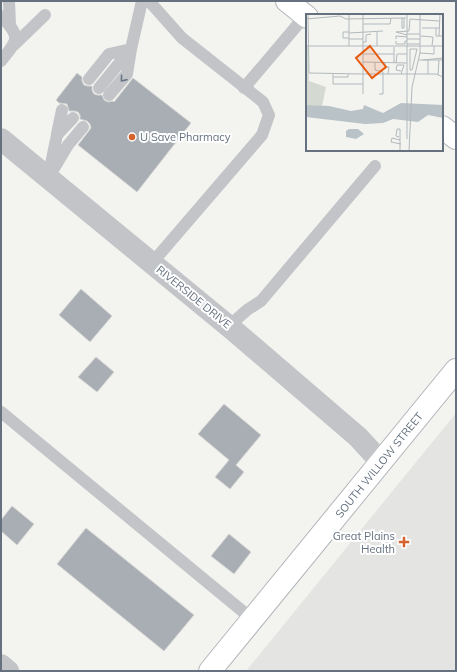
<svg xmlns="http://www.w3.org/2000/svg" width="457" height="672" font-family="Mulish,sans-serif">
	<rect width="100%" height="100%" fill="#f3f4f0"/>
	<!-- built -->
	<path fill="#e4e5e3" d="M 456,413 L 456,671 L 246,671 Z"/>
	<!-- building -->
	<path fill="#a8aeb4" stroke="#d5d5d3" d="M 77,73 L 82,77 L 82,81 L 84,85 L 87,86 L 92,86 L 92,90 L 94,94 L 97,95 L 102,95 L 104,100 L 108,102 L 113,101 L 114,102 L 133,78 L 191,123 L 137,192 L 78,145 L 91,128 L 90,124 L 87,121 L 80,119 L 80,115 L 78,112 L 74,111 L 69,111 L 67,104 L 59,103 L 56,100 Z
		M 81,289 L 112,316 L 90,342 L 59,315 Z
		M 96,357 L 114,372 L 97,392 L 78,377 Z
		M 224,404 L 261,435 L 236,465 L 244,472 L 230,489 L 215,477 L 229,460 L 198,434 Z
		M 12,506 L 34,524 L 17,545 L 1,531 L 1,520 Z
		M 86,528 L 194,615 L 164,651 L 57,564 Z
		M 229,534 L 251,552 L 234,574 L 211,556 Z"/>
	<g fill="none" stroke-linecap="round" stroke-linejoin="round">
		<!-- secondary casing -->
		<g stroke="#b2b6ba" stroke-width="24">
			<path id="secondary" d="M 287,1 L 307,17
				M 442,127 L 456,138
				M 210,671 L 456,370"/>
		</g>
		<!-- service -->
		<path stroke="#c2c4c8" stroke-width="12" d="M 9,1 L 10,25
			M 149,1 L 182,38 L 263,102 L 269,115 L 262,135 L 152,263
			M 1,16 C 21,37 19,39 1,61
			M 14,45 L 45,15
			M 89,79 L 109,54 L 131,49
			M 99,88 L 130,50
			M 244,88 L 305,16
			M 109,95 L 127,74 L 131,49 L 142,1
			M 57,134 L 62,110
			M 53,170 L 68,145 L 83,127
			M 48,178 L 57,135 L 73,118
			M 229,326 L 247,310 L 261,301 L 375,166
			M 1,412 L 252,619"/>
		<!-- minor -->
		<path stroke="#c2c4c8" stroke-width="22" d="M 1,139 L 232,329 L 358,437 L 381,462"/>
		<!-- tertiary -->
		<path stroke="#c2c4c8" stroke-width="22" d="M 1,665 L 8,671"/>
		<!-- secondary -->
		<use href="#secondary" stroke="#fff" stroke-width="22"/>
	</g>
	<!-- one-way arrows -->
	<defs><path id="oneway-chevron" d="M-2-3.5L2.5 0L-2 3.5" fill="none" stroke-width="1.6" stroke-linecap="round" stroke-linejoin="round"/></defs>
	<use stroke="#6a7583" href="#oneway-chevron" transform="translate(123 79) rotate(129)"/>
	<!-- markers -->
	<g fill="#d6632e" stroke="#fff" stroke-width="1.5">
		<circle cx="132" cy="137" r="4"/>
		<path d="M402 536h4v4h4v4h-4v4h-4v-4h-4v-4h4z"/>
	</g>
	<g text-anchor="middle" stroke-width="4" stroke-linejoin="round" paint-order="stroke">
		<!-- poi labels -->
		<g font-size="11" fill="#65717f" stroke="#fff" text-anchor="start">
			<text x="140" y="141">U Save Pharmacy</text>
			<text x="395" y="540" text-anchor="end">Great Plains<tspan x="395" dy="13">Health</tspan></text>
		</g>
		<!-- street labels -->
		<g font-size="11" fill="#65717f" stroke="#fff">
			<text transform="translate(194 297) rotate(39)" y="4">RIVERSIDE DRIVE</text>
			<text transform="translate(379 465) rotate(-51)" y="4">SOUTH WILLOW STREET</text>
		</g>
	</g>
	<!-- overview -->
	<g transform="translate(306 14)">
		<rect width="137" height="137" fill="#f3f4f0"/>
		<path d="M 0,32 L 2,32 L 3,67 L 20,73 L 16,92 L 0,91 Z" fill="#d4dad1"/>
		<path d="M 95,89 L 137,91 L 137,104 L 122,101 L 112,108 L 87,105 L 77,109 L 59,110 L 0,103 L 0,91 L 23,92 L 45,97 L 57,95 L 58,91 L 77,99 ZM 43,115 L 52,115 L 58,120 L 50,125 L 40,123 L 40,117 Z" fill="#b9c2c7"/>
		<path fill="none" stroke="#b2b8bc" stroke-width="1" d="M 2,0 L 3,59M 43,0 L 43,32M 57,0 L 57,60 L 109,60M 96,4 L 96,14 L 98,14 L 98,4M 0,5 L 34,2 L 40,5 L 100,4M 104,5 L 133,7M 57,10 L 84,10 L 85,4M 116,14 L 133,14M 130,14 L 130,22 L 137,22M 43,18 L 37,18 L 37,24 L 43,24M 71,18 L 71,32M 43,19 L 77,17M 101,20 L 114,20M 101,21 L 90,18 L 103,17 L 104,5M 115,22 L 127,23 L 126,32M 133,22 L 134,0M 43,25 L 57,25M 90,25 L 90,22 L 101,23M 101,25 L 114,25M 90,27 L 90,30 L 99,30 L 99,27 L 101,27M 57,28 L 60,28 L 60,21 L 65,20M 101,30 L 114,30M 0,32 L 137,32M 88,33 L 88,49M 104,35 L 111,35 L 106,56 L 104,56 ZM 114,39 L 128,40 L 128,32M 57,40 L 88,40M 113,46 L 137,46M 117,46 L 137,44M 122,46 L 122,60M 57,48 L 101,49M 69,48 L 69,56 L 77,58 L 77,80 L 73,80M 79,49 L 79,52 L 83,53 L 82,60M 90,49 L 91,40 L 101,40M 3,59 L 57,60 L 57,80M 27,60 L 27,70 L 57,70M 95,60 L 98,51 L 91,51 L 90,56 L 95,57M 109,60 L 130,60 L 137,63M 132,61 L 133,46M 27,63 L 42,63 L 42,60M 93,123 L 90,122 L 91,115 L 94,115 L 94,137M 101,125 L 101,0M 94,126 L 86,124 L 85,128 L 95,130M 103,137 L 106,73 L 114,39 L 114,0"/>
		<path fill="#e8590c" fill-opacity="0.15" stroke="#e8590c" stroke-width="2" d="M 64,32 L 80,53 L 66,64 L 50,44 Z"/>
		<rect width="137" height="137" fill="none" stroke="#65717f" stroke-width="2"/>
	</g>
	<!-- border -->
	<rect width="457" height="672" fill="none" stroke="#65717f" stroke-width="4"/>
</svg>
